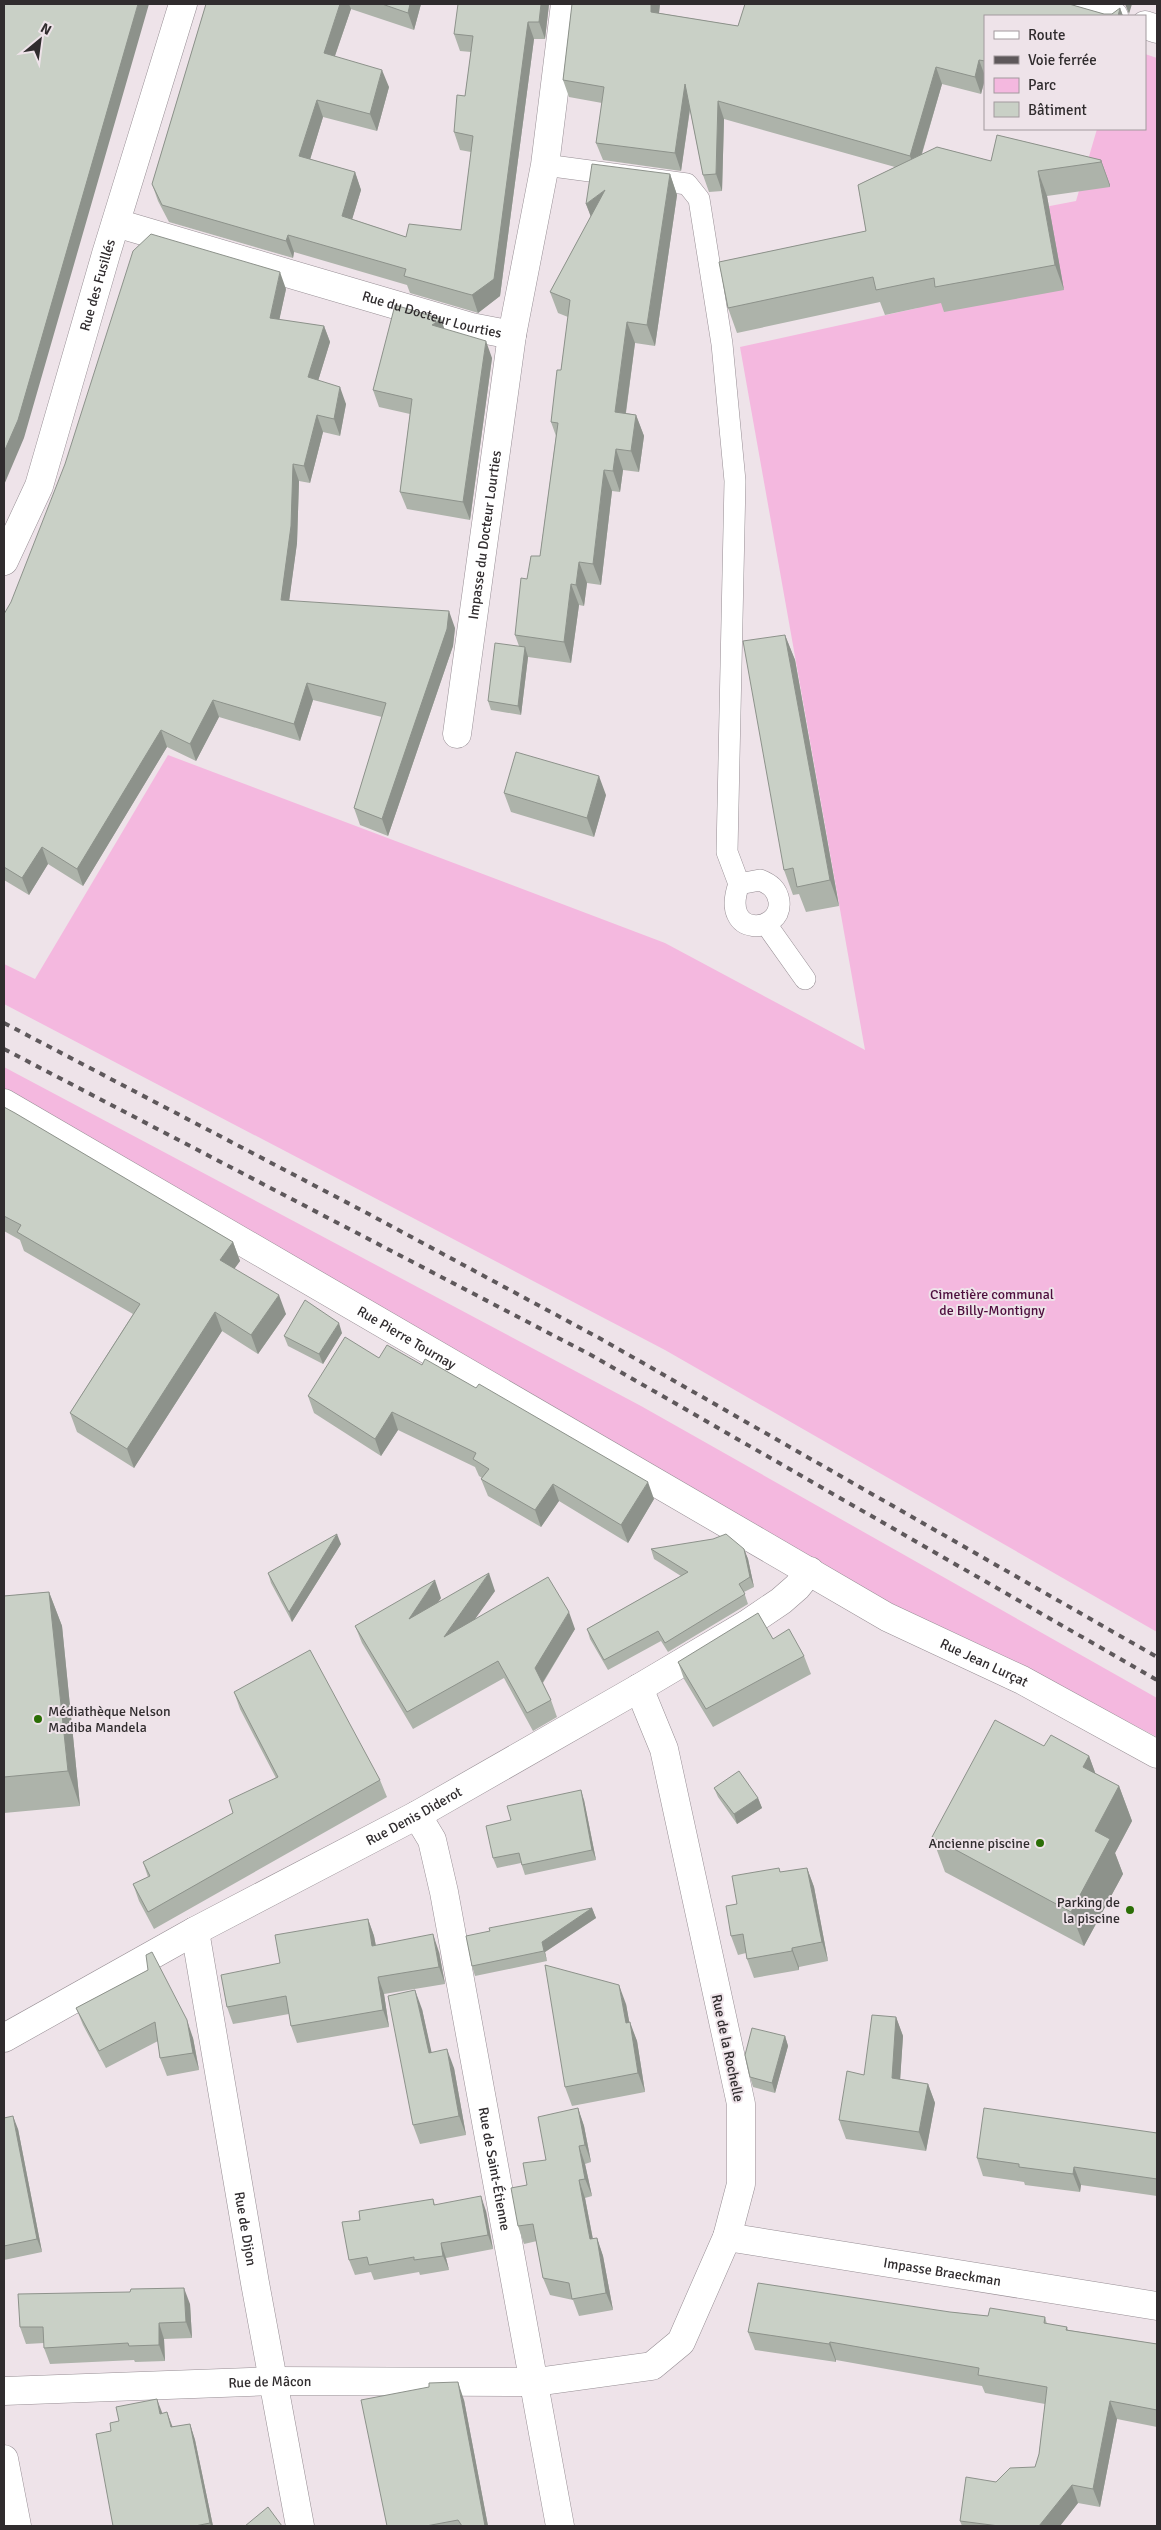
<svg xmlns="http://www.w3.org/2000/svg" width="1161" height="2530" font-family="Signika,sans-serif">
	<rect width="100%" height="100%" fill="#eee3e9"/>
	<!-- green -->
	<path fill="#f4b8df" d="M 1145,54 L 1157,58 L 1157,1632 L 665,1350 L 4,1004 L 4,964 L 35,979 L 168,755 L 665,943 L 865,1050 L 740,347 L 918,308 L 904,234 L 1076,201 L 1097,129 L 1145,129 Z
		M 4,1067 L 641,1406 L 1157,1698 L 1157,1737 L 970,1640 L 878,1598 L 4,1091 Z"/>
	<g fill="none" stroke-linecap="round" stroke-linejoin="round">
		<!-- service casing -->
		<g stroke="#978e94" stroke-width="22">
			<path id="service" d="M 545,165 L 687,184 L 699,199 L 722,344 L 735,481 L 727,852 L 739,884
				M 760,880 C 770,884 777,889 779,901 C 783,934 719,939 739,884 Z
				M 766,924 L 805,979"/>
		</g>
		<!-- minor casing -->
		<g stroke="#978e94" stroke-width="29">
			<g id="minor">
				<path d="M 1072,4 L 1114,16"/>
				<path d="M 1145,25 L 1157,29"/>
				<path id="s1" d="M 116,223 L 471,327 L 512,335 L 545,165 L 565,4"/>
				<path id="s2" d="M 457,734 L 512,335"/>
				<path id="s3" d="M 4,1103 L 887,1617 L 1022,1680 L 1157,1754"/>
				<path id="s4" d="M 417,1815 L 432,1840 L 444,1892 L 560,2526"/>
				<path id="s5" d="M 195,1931 L 255,2283 L 300,2526"/>
				<path id="s6" d="M 4,2038 L 195,1931 L 417,1815 L 639,1688 L 747,1624 L 781,1601 L 797,1587 L 810,1571"/>
				<path id="s7" d="M 727,2237 L 1157,2306"/>
				<path id="s8" d="M 4,2391 L 274,2381 L 536,2382 L 652,2366 L 681,2342 L 727,2237 L 741,2184 L 741,2104 L 664,1749 L 639,1688"/>
				<path d="M 4,2459 L 17,2526"/>
			</g>
		</g>
		<!-- tertiary casing -->
		<g stroke="#978e94" stroke-width="29">
			<g id="tertiary">
				<path id="s9" d="M 4,561 L 39,486 L 106,254 L 183,4"/>
			</g>
		</g>
		<!-- service -->
		<use href="#service" stroke="#fff" stroke-width="21"/>
		<!-- minor -->
		<use href="#minor" stroke="#fff" stroke-width="28"/>
		<!-- tertiary -->
		<use href="#tertiary" stroke="#fff" stroke-width="28"/>
		<!-- rail -->
		<path stroke="#5e585b" stroke-width="4" stroke-dasharray="6 6" stroke-linecap="butt" d="M 4,1023 L 365,1212 L 601,1339 L 1157,1657
			M 4,1049 L 591,1355 L 1157,1680"/>
	</g>
	<!-- wall -->
	<path fill="#adb3aa" d="M 206,4 L 421,4 L 414,30 L 351,9 L 335,56 L 389,87 L 377,131 L 323,117 L 310,159 L 355,172 L 361,190 L 352,219 L 406,237 L 461,230 L 471,152 L 460,150 L 454,132 L 465,96 L 471,52 L 460,51 L 454,34 L 549,4 L 545,39 L 534,39 L 500,296 L 478,313 L 475,312 L 410,293 L 407,285 L 294,252 L 293,258 L 169,222 L 158,201 L 152,184 Z
		M 572,4 L 660,4 L 659,13 L 738,26 L 745,4 L 1069,4 L 1104,14 L 1112,14 L 1120,8 L 1123,16 L 985,16 L 985,79 L 981,94 L 942,84 L 922,154 L 937,147 L 991,161 L 997,135 L 1101,160 L 1110,185 L 1110,187 L 1047,196 L 1064,290 L 944,312 L 941,303 L 885,315 L 880,302 L 737,333 L 728,308 L 719,262 L 866,231 L 858,185 L 895,167 L 724,119 L 722,191 L 709,192 L 703,175 L 690,110 L 681,171 L 603,160 L 596,143 L 602,103 L 569,97 L 563,80 Z
		M 670,174 L 677,195 L 655,346 L 635,343 L 626,413 L 636,415 L 644,436 L 639,472 L 623,470 L 620,492 L 612,491 L 601,585 L 587,583 L 584,606 L 579,605 L 571,663 L 528,657 L 521,715 L 491,710 L 488,701 L 519,646 L 515,635 L 527,579 L 540,556 L 556,436 L 551,422 L 561,370 L 568,317 L 558,313 L 550,292 L 591,216 L 586,204 Z
		M 286,289 L 279,320 L 324,326 L 330,342 L 318,381 L 346,404 L 340,436 L 323,432 L 310,483 L 299,481 L 297,543 L 289,600 L 455,628 L 453,646 L 388,836 L 360,825 L 354,808 L 382,717 L 313,700 L 300,741 L 219,717 L 196,761 L 167,747 L 83,886 L 48,864 L 29,895 L 4,880 L 4,614 Z
		M 444,329 L 492,358 L 470,520 L 407,509 L 400,492 L 410,414 L 379,407 L 373,390 Z
		M 785,635 L 795,660 L 839,906 L 806,912 L 799,894 L 793,895 L 784,870 Z
		M 504,793 L 606,795 L 594,837 L 511,812 Z
		M 4,1107 L 233,1242 L 240,1261 L 234,1269 L 286,1314 L 258,1354 L 222,1331 L 134,1468 L 77,1432 L 70,1413 L 133,1314 L 24,1251 L 20,1240 L 4,1231 Z
		M 342,1333 L 323,1364 L 288,1346 L 284,1336 Z
		M 379,1358 L 654,1499 L 628,1543 L 559,1501 L 541,1527 L 488,1496 L 481,1479 L 482,1478 L 479,1476 L 475,1467 L 398,1430 L 381,1456 L 314,1413 L 308,1396 Z
		M 341,1544 L 292,1622 L 271,1583 L 268,1573 Z
		M 651,1549 L 744,1549 L 748,1559 L 754,1587 L 744,1592 L 748,1604 L 668,1652 L 661,1641 L 608,1670 L 590,1639 L 587,1629 L 681,1576 L 654,1559 Z
		M 495,1591 L 475,1619 L 575,1629 L 543,1683 L 551,1700 L 557,1717 L 533,1731 L 504,1678 L 413,1729 L 362,1643 L 355,1626 L 441,1598 L 438,1602 Z
		M 49,1592 L 62,1626 L 80,1806 L 4,1813 L 4,1596 Z
		M 773,1639 L 804,1656 L 811,1674 L 713,1727 L 684,1679 L 678,1662 Z
		M 234,1692 L 380,1780 L 387,1797 L 154,1929 L 139,1901 L 133,1884 L 148,1877 L 143,1862 L 233,1813 L 276,1778 L 240,1709 Z
		M 1044,1746 L 1089,1756 L 1095,1773 L 1119,1786 L 1132,1821 L 1115,1853 L 1123,1874 L 1084,1946 L 945,1872 L 932,1837 Z
		M 714,1788 L 758,1798 L 762,1808 L 737,1824 L 718,1797 Z
		M 584,1800 L 596,1860 L 525,1875 L 521,1863 L 497,1868 L 493,1858 L 511,1820 Z
		M 807,1868 L 814,1887 L 828,1961 L 799,1967 L 799,1970 L 754,1978 L 747,1959 L 746,1953 L 738,1955 L 731,1936 L 737,1904 L 781,1872 Z
		M 592,1908 L 596,1918 L 545,1952 L 547,1961 L 475,1976 L 472,1966 L 490,1931 Z
		M 368,1919 L 374,1936 L 376,1946 L 439,1952 L 445,1984 L 384,1994 L 389,2027 L 297,2043 L 291,2026 L 289,2014 L 233,2024 L 227,2007 L 280,1963 Z
		M 148,1970 L 193,2038 L 199,2070 L 167,2076 L 160,2058 L 158,2041 L 106,2068 L 83,2025 L 76,2008 Z
		M 626,2004 L 629,2022 L 637,2041 L 645,2092 L 572,2106 L 565,2087 Z
		M 422,2009 L 431,2052 L 454,2068 L 466,2135 L 420,2144 L 413,2125 Z
		M 896,2017 L 903,2036 L 900,2079 L 928,2084 L 935,2103 L 926,2151 L 846,2139 L 839,2120 Z
		M 785,2036 L 788,2046 L 775,2093 L 753,2087 L 750,2077 Z
		M 578,2108 L 584,2126 L 591,2162 L 585,2164 L 592,2196 L 585,2198 L 593,2239 L 597,2238 L 603,2256 L 613,2310 L 579,2316 L 573,2300 L 550,2295 L 543,2278 L 537,2241 L 524,2244 L 518,2226 L 527,2185 L 546,2160 Z
		M 4,2118 L 18,2129 L 42,2252 L 4,2260 Z
		M 1157,2133 L 1157,2196 L 1081,2185 L 1080,2192 L 1025,2185 L 1024,2182 L 983,2176 L 977,2158 Z
		M 433,2199 L 435,2205 L 486,2211 L 493,2249 L 446,2258 L 449,2270 L 420,2275 L 419,2272 L 374,2280 L 371,2272 L 355,2275 L 349,2260 L 360,2220 Z
		M 130,2292 L 190,2304 L 192,2338 L 164,2339 L 165,2361 L 135,2362 L 134,2360 L 50,2364 L 44,2348 L 44,2343 L 26,2344 L 20,2327 Z
		M 950,2312 L 988,2316 L 1045,2317 L 1047,2324 L 1067,2327 L 1068,2330 L 1157,2344 L 1157,2427 L 1117,2419 L 1100,2507 L 1078,2503 L 1060,2526 L 962,2526 L 960,2521 L 996,2482 L 1035,2467 L 1039,2454 L 1045,2404 L 985,2393 L 982,2386 L 836,2360 L 836,2362 L 755,2350 L 748,2332 Z
		M 464,2400 L 488,2526 L 387,2526 Z
		M 162,2413 L 173,2427 L 190,2424 L 195,2440 L 213,2526 L 113,2526 L 111,2431 Z"/>
	<!-- shaded-wall -->
	<path fill="#8d928b" d="M 138,4 L 149,4 L 24,438 L 4,485 L 4,452 Z
		M 340,4 L 349,4 L 351,9 L 330,70 L 324,53 Z
		M 410,4 L 421,4 L 414,30 L 408,13 Z
		M 541,4 L 549,4 L 545,39 L 539,22 Z
		M 651,4 L 660,4 L 657,29 L 651,12 Z
		M 1125,4 L 1132,4 L 1129,14 Z
		M 1120,8 L 1123,16 L 1118,16 Z
		M 528,22 L 534,39 L 500,296 L 478,313 L 472,295 Z
		M 979,60 L 985,76 L 985,79 L 981,94 L 975,77 Z
		M 936,67 L 942,84 L 916,173 L 910,156 Z
		M 382,70 L 389,87 L 377,131 L 370,114 Z
		M 685,84 L 691,101 L 681,171 L 675,153 Z
		M 317,100 L 323,117 L 306,173 L 299,156 Z
		M 718,101 L 724,119 L 722,191 L 716,174 Z
		M 1101,160 L 1110,185 L 1110,187 L 1101,162 Z
		M 1038,171 L 1047,196 L 1064,290 L 1055,265 Z
		M 355,172 L 361,190 L 348,233 L 342,216 Z
		M 670,174 L 677,195 L 655,346 L 647,325 Z
		M 605,190 L 594,225 L 586,204 Z
		M 288,235 L 294,252 L 293,258 L 286,241 Z
		M 280,272 L 286,289 L 276,335 L 270,318 Z
		M 441,319 L 447,336 L 432,325 Z
		M 627,322 L 635,343 L 623,433 L 615,412 Z
		M 324,326 L 330,342 L 314,394 L 308,377 Z
		M 486,341 L 492,358 L 470,520 L 463,502 Z
		M 340,387 L 346,404 L 340,436 L 334,419 Z
		M 317,415 L 323,432 L 310,483 L 304,466 Z
		M 636,415 L 644,436 L 639,472 L 631,451 Z
		M 616,449 L 623,470 L 620,492 L 613,471 Z
		M 293,464 L 299,481 L 297,543 L 287,617 L 281,600 Z
		M 604,470 L 612,491 L 601,585 L 593,564 Z
		M 579,562 L 587,583 L 584,606 L 576,585 Z
		M 571,584 L 579,605 L 571,663 L 564,642 Z
		M 449,611 L 455,628 L 453,646 L 388,836 L 382,819 Z
		M 785,635 L 795,660 L 839,906 L 830,880 Z
		M 525,647 L 528,657 L 521,715 L 518,706 Z
		M 307,683 L 313,700 L 300,741 L 294,724 Z
		M 213,700 L 219,717 L 196,761 L 190,744 Z
		M 161,730 L 167,747 L 83,886 L 77,869 Z
		M 599,776 L 606,795 L 594,837 L 587,818 Z
		M 42,847 L 48,864 L 29,895 L 22,878 Z
		M 233,1242 L 240,1261 L 227,1279 L 220,1260 Z
		M 279,1295 L 286,1314 L 258,1354 L 251,1335 Z
		M 215,1312 L 222,1331 L 134,1468 L 127,1449 Z
		M 339,1323 L 342,1333 L 323,1364 L 319,1354 Z
		M 392,1412 L 398,1430 L 381,1456 L 375,1439 Z
		M 648,1482 L 654,1499 L 628,1543 L 621,1525 Z
		M 553,1484 L 559,1501 L 541,1527 L 535,1510 Z
		M 337,1534 L 341,1544 L 292,1622 L 289,1612 Z
		M 744,1549 L 748,1559 L 754,1587 L 750,1577 Z
		M 489,1573 L 495,1591 L 450,1654 L 444,1637 Z
		M 435,1580 L 441,1598 L 415,1636 L 409,1619 Z
		M 49,1592 L 62,1626 L 80,1806 L 68,1771 Z
		M 569,1612 L 575,1629 L 541,1685 L 535,1668 Z
		M 1089,1756 L 1102,1791 L 1083,1767 Z
		M 1119,1786 L 1132,1821 L 1115,1853 L 1123,1874 L 1084,1946 L 1071,1912 L 1095,1831 Z
		M 581,1790 L 584,1800 L 596,1860 L 592,1850 Z
		M 758,1798 L 762,1808 L 737,1824 L 734,1814 Z
		M 807,1868 L 814,1887 L 828,1961 L 822,1942 Z
		M 592,1908 L 596,1918 L 545,1952 L 547,1961 L 544,1951 L 542,1942 Z
		M 368,1919 L 374,1936 L 379,1963 L 372,1946 Z
		M 433,1934 L 439,1952 L 445,1984 L 439,1967 Z
		M 792,1948 L 799,1967 L 799,1970 L 792,1951 Z
		M 378,1977 L 384,1994 L 389,2027 L 383,2010 Z
		M 619,1985 L 626,2004 L 633,2042 L 626,2023 Z
		M 415,1990 L 422,2009 L 436,2072 L 429,2053 Z
		M 896,2017 L 903,2036 L 899,2097 L 892,2078 Z
		M 187,2020 L 193,2038 L 199,2070 L 193,2053 Z
		M 630,2022 L 637,2041 L 645,2092 L 638,2073 Z
		M 785,2036 L 788,2046 L 775,2093 L 772,2083 Z
		M 447,2049 L 454,2068 L 466,2135 L 459,2116 Z
		M 928,2084 L 935,2103 L 926,2151 L 919,2132 Z
		M 578,2108 L 584,2126 L 591,2162 L 585,2145 Z
		M 13,2116 L 18,2129 L 42,2252 L 37,2239 Z
		M 579,2146 L 585,2164 L 592,2196 L 585,2179 Z
		M 1074,2167 L 1081,2185 L 1080,2192 L 1073,2174 Z
		M 579,2180 L 585,2198 L 596,2256 L 590,2239 Z
		M 481,2196 L 486,2211 L 493,2249 L 488,2235 Z
		M 597,2238 L 603,2256 L 613,2310 L 606,2293 Z
		M 441,2243 L 446,2258 L 449,2270 L 443,2256 Z
		M 184,2288 L 190,2304 L 192,2338 L 186,2322 Z
		M 159,2323 L 164,2339 L 165,2361 L 159,2345 Z
		M 830,2342 L 836,2360 L 836,2362 L 829,2344 Z
		M 458,2382 L 464,2400 L 488,2526 L 485,2526 Z
		M 157,2399 L 163,2415 L 160,2414 Z
		M 1110,2401 L 1117,2419 L 1100,2507 L 1093,2489 Z
		M 167,2412 L 173,2428 L 171,2427 Z
		M 190,2424 L 195,2440 L 213,2526 L 211,2526 L 210,2523 Z
		M 1072,2485 L 1078,2503 L 1060,2526 L 1039,2526 Z"/>
	<!-- building -->
	<path fill="#c9d0c6" stroke="#8d928b" d="M 4,4 L 138,4 L 18,420 L 4,452 Z
		M 206,4 L 340,4 L 324,53 L 382,70 L 370,114 L 317,100 L 299,156 L 355,172 L 342,216 L 406,237 L 409,224 L 461,230 L 473,136 L 454,132 L 457,95 L 465,96 L 473,36 L 454,34 L 458,4 L 541,4 L 539,22 L 528,22 L 494,279 L 472,295 L 468,294 L 404,276 L 406,269 L 288,235 L 286,241 L 162,205 L 152,184 Z
		M 382,4 L 410,4 L 408,13 Z
		M 572,4 L 651,4 L 651,12 L 738,26 L 745,4 L 1069,4 L 1104,14 L 1112,14 L 1120,8 L 1118,16 L 985,16 L 985,61 L 979,60 L 975,77 L 936,67 L 910,156 L 718,101 L 716,174 L 703,175 L 685,84 L 675,153 L 596,143 L 604,87 L 563,80 Z
		M 997,135 L 1101,160 L 1101,162 L 1038,171 L 1055,265 L 935,287 L 934,278 L 876,290 L 873,277 L 728,308 L 719,262 L 866,231 L 858,185 L 937,147 L 991,161 Z
		M 592,164 L 670,174 L 647,325 L 627,322 L 615,412 L 636,415 L 631,451 L 616,449 L 613,471 L 604,470 L 593,564 L 579,562 L 576,585 L 571,584 L 564,642 L 515,635 L 521,578 L 527,579 L 531,556 L 540,556 L 558,423 L 551,422 L 557,370 L 561,370 L 570,300 L 550,292 L 605,190 L 586,204 Z
		M 151,234 L 280,272 L 270,318 L 324,326 L 308,377 L 340,387 L 334,419 L 317,415 L 304,466 L 293,464 L 291,526 L 281,600 L 449,611 L 447,629 L 382,819 L 354,808 L 386,703 L 307,683 L 294,724 L 213,700 L 190,744 L 161,730 L 77,869 L 42,847 L 22,878 L 4,867 L 4,614 L 11,602 L 65,464 L 133,251 Z
		M 395,305 L 441,319 L 432,325 L 486,341 L 463,502 L 400,492 L 412,399 L 373,390 Z
		M 785,635 L 830,880 L 797,887 L 793,868 L 784,870 L 743,641 Z
		M 495,643 L 525,647 L 518,706 L 488,701 Z
		M 516,752 L 599,776 L 587,818 L 504,793 Z
		M 4,1107 L 15,1113 L 233,1242 L 220,1260 L 279,1295 L 251,1335 L 215,1312 L 127,1449 L 70,1413 L 140,1304 L 17,1232 L 21,1225 L 4,1216 Z
		M 305,1300 L 339,1323 L 319,1354 L 284,1336 Z
		M 345,1337 L 379,1358 L 387,1345 L 422,1365 L 425,1359 L 476,1388 L 479,1384 L 648,1482 L 621,1525 L 553,1484 L 535,1510 L 481,1479 L 489,1469 L 473,1459 L 476,1453 L 392,1412 L 375,1439 L 308,1396 Z
		M 337,1534 L 289,1612 L 268,1573 Z
		M 726,1534 L 744,1549 L 750,1577 L 739,1584 L 745,1594 L 665,1643 L 658,1631 L 604,1660 L 587,1629 L 688,1572 L 651,1549 L 713,1539 Z
		M 489,1573 L 444,1637 L 548,1577 L 569,1612 L 535,1668 L 551,1700 L 527,1713 L 498,1661 L 407,1712 L 355,1626 L 435,1580 L 409,1619 Z
		M 49,1592 L 68,1771 L 4,1777 L 4,1596 Z
		M 758,1613 L 773,1639 L 789,1629 L 804,1656 L 706,1709 L 678,1662 Z
		M 310,1650 L 380,1780 L 148,1912 L 133,1884 L 150,1876 L 143,1862 L 233,1813 L 229,1800 L 278,1777 L 234,1692 Z
		M 995,1720 L 1044,1746 L 1051,1735 L 1089,1756 L 1083,1767 L 1119,1786 L 1095,1831 L 1110,1839 L 1071,1912 L 932,1837 Z
		M 739,1771 L 758,1798 L 734,1814 L 714,1788 Z
		M 581,1790 L 592,1850 L 522,1865 L 519,1853 L 493,1858 L 486,1826 L 511,1820 L 507,1806 Z
		M 779,1868 L 780,1872 L 807,1868 L 822,1942 L 792,1948 L 792,1951 L 747,1959 L 743,1934 L 731,1936 L 726,1906 L 737,1904 L 732,1876 Z
		M 592,1908 L 542,1942 L 544,1951 L 472,1966 L 466,1936 L 490,1931 L 489,1928 Z
		M 368,1919 L 372,1946 L 433,1934 L 439,1967 L 378,1977 L 383,2010 L 291,2026 L 286,1996 L 227,2007 L 221,1975 L 280,1963 L 275,1935 Z
		M 152,1952 L 187,2020 L 193,2053 L 160,2058 L 155,2022 L 99,2051 L 76,2008 L 148,1970 L 146,1955 Z
		M 545,1965 L 619,1985 L 626,2023 L 630,2022 L 638,2073 L 565,2087 Z
		M 415,1990 L 429,2053 L 447,2049 L 459,2116 L 413,2125 L 388,1996 Z
		M 872,2015 L 896,2017 L 892,2078 L 928,2084 L 919,2132 L 839,2120 L 847,2071 L 864,2075 Z
		M 752,2028 L 785,2036 L 772,2083 L 750,2077 L 745,2055 Z
		M 578,2108 L 585,2145 L 579,2146 L 585,2179 L 579,2180 L 590,2239 L 597,2238 L 606,2293 L 572,2299 L 569,2283 L 543,2278 L 533,2224 L 518,2226 L 511,2188 L 527,2185 L 523,2163 L 546,2160 L 538,2117 Z
		M 984,2108 L 1157,2133 L 1157,2179 L 1074,2167 L 1073,2174 L 1019,2167 L 1019,2164 L 977,2158 Z
		M 13,2116 L 37,2239 L 4,2246 L 4,2118 Z
		M 481,2196 L 488,2235 L 441,2243 L 443,2256 L 414,2260 L 414,2257 L 369,2265 L 367,2257 L 349,2260 L 342,2222 L 360,2220 L 359,2211 L 433,2199 L 434,2205 Z
		M 758,2283 L 950,2312 L 988,2316 L 990,2308 L 1045,2317 L 1044,2323 L 1067,2327 L 1066,2330 L 1157,2344 L 1157,2410 L 1110,2401 L 1093,2489 L 1072,2485 L 1039,2526 L 999,2526 L 960,2521 L 966,2477 L 996,2482 L 1010,2468 L 1035,2467 L 1039,2454 L 1047,2387 L 978,2375 L 979,2368 L 830,2342 L 829,2344 L 748,2332 Z
		M 184,2288 L 186,2322 L 159,2323 L 159,2345 L 129,2346 L 128,2343 L 44,2348 L 43,2327 L 20,2327 L 18,2294 L 130,2292 L 131,2289 Z
		M 458,2382 L 485,2526 L 462,2526 L 458,2520 L 426,2526 L 387,2526 L 361,2400 L 429,2387 L 429,2383 Z
		M 157,2399 L 160,2414 L 167,2412 L 171,2427 L 190,2424 L 210,2523 L 195,2526 L 113,2526 L 96,2434 L 111,2431 L 110,2423 L 119,2421 L 116,2407 Z
		M 268,2507 L 282,2526 L 245,2526 Z"/>
	<!-- markers -->
	<g fill="#2b6e06" stroke="#eee3e9" stroke-width="2">
		<circle cx="38" cy="1719" r="5"/>
		<circle cx="1040" cy="1843" r="5"/>
		<circle cx="1130" cy="1910" r="5"/>
	</g>
	<g text-anchor="middle" stroke-width="4" stroke-linejoin="round" paint-order="stroke">
		<!-- street labels -->
		<g font-size="14" fill="#302c2e" stroke="#eee3e9">
			<text dy="5" stroke="none"><textPath href="#s9" startOffset="292">Rue des Fusillés</textPath></text>
			<text dy="5" stroke="none"><textPath href="#s1" startOffset="329">Rue du Docteur Lourties</textPath></text>
			<text dy="5" stroke="none"><textPath href="#s2" startOffset="201">Impasse du Docteur Lourties</textPath></text>
			<text dy="5" stroke="none"><textPath href="#s3" startOffset="466">Rue Pierre Tournay</textPath></text>
			<text dy="5" stroke="none"><textPath href="#s3" startOffset="1129">Rue Jean Lurçat</textPath></text>
			<text dy="5" stroke="none"><textPath href="#s6" startOffset="466">Rue Denis Diderot</textPath></text>
			<text transform="translate(728 2048) rotate(78)" y="5">Rue de la Rochelle</text>
			<text dy="5" stroke="none"><textPath href="#s4" startOffset="364">Rue de Saint-Étienne</textPath></text>
			<text dy="5" stroke="none"><textPath href="#s5" startOffset="302">Rue de Dijon</textPath></text>
			<text dy="5" stroke="none"><textPath href="#s7" startOffset="218">Impasse Braeckman</textPath></text>
			<text dy="5" stroke="none"><textPath href="#s8" startOffset="266">Rue de Mâcon</textPath></text>
		</g>
		<!-- park labels -->
		<g font-size="14" fill="#4d0d3d" stroke="#eee3e9">
			<text x="992" y="1299">Cimetière communal<tspan x="992" dy="16">de Billy-Montigny</tspan></text>
		</g>
		<!-- poi labels -->
		<g font-size="14" fill="#302c2e" stroke="#eee3e9" text-anchor="end">
			<text x="48" y="1716" text-anchor="start">Médiathèque Nelson<tspan x="48" dy="16">Madiba Mandela</tspan></text>
			<text x="1030" y="1848">Ancienne piscine</text>
			<text x="1120" y="1907">Parking de<tspan x="1120" dy="16">la piscine</tspan></text>
		</g>
	</g>
	<!-- border -->
	<rect width="1161" height="2530" fill="none" stroke="#302c2e" stroke-width="10"/>
	<!-- legend -->
	<rect x="984" y="15" width="162" height="115" fill="#eee3e9" stroke="#a29a9e"/>
	<rect x="994" y="31" width="25" height="8" fill="#ffffff" stroke="#a29a9e"/>
	<text x="1028" y="40" font-size="15" fill="#302c2e">Route</text>
	<rect x="994" y="56" width="25" height="8" fill="#5e585b" stroke="#a29a9e"/>
	<text x="1028" y="65" font-size="15" fill="#302c2e">Voie ferrée</text>
	<rect x="994" y="78" width="25" height="15" fill="#f4b8df" stroke="#a29a9e"/>
	<text x="1028" y="90" font-size="15" fill="#302c2e">Parc</text>
	<rect x="994" y="102" width="25" height="15" fill="#c9d0c6" stroke="#a29a9e"/>
	<text x="1028" y="115" font-size="15" fill="#302c2e">Bâtiment</text>
	<!-- north arrow -->
	<g transform="translate(40 40) rotate(29)" stroke="#eee3e9" stroke-width="4" paint-order="stroke">
	<path d="M0-4L9 19L0 12L-9 19Z" fill="#302c2e"/>
	<text y="-8" font-size="14" font-weight="bold" text-anchor="middle" fill="#302c2e">N</text>
	</g>
</svg>
